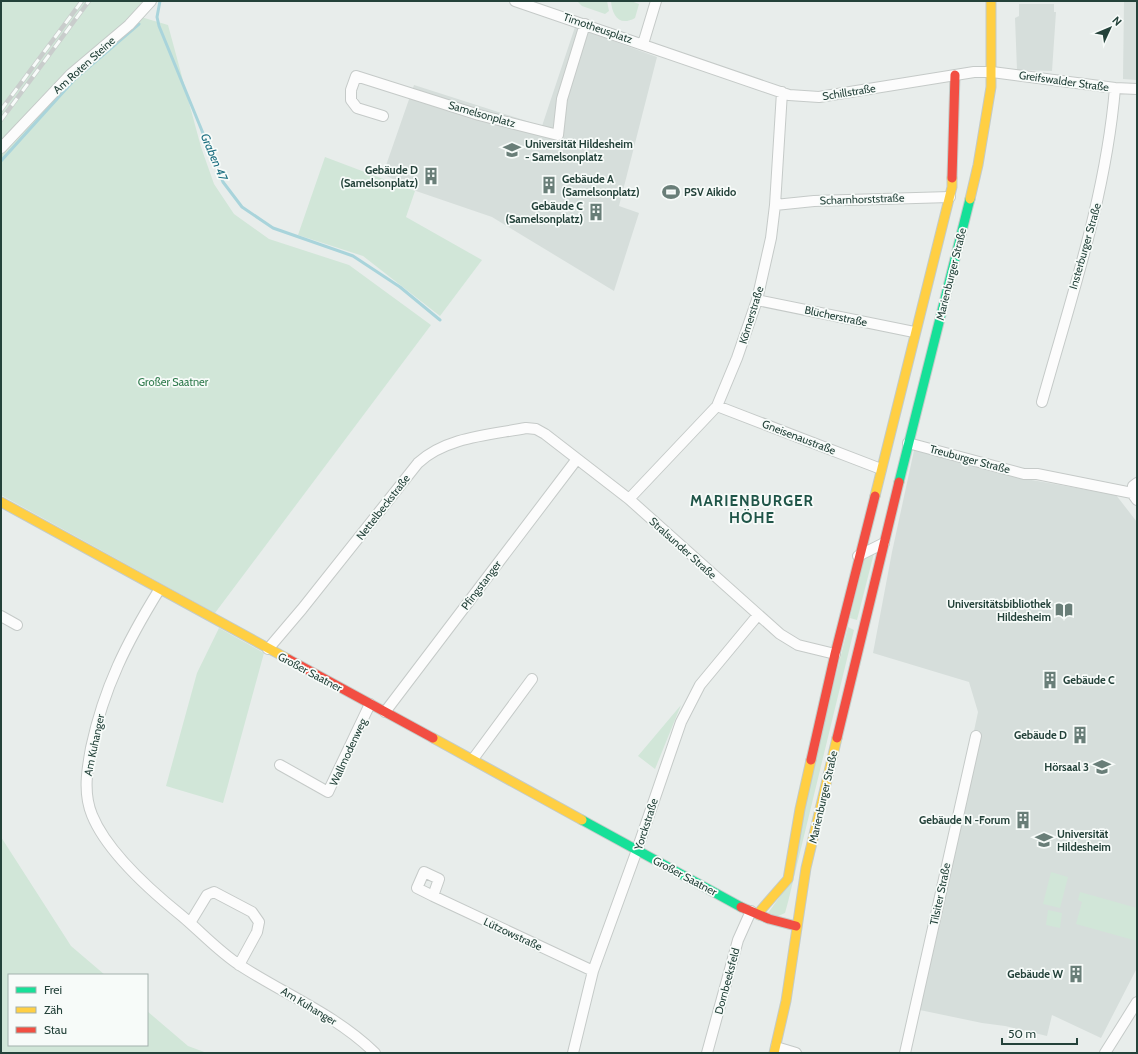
<svg xmlns="http://www.w3.org/2000/svg" width="1138" height="1054" font-family="Cabin,sans-serif">
	<rect width="100%" height="100%" fill="#e8edeb"/>
	<!-- built -->
	<path fill="#d6dedb" d="M 1124,1 L 1137,1 L 1137,80 L 1123,79 Z
		M 1019,4 L 1054,4 L 1054,12 L 1056,12 L 1052,71 L 1017,70 L 1015,18 L 1019,16 Z
		M 575,27 L 657,57 L 619,206 L 639,213 L 614,291 L 492,217 L 416,191 L 383,174 L 414,85 L 542,126 Z
		M 915,446 L 1026,479 L 1116,495 L 1137,522 L 1137,968 L 1101,1038 L 1052,1015 L 1047,1036 L 1005,1026 L 982,1023 L 915,1009 L 978,712 L 969,682 L 873,653 L 892,552 Z"/>
	<!-- green -->
	<path fill="#d1e6d8" d="M 1,1 L 155,1 L 141,17 L 168,25 L 201,147 L 214,184 L 234,214 L 269,239 L 349,265 L 431,325 L 215,613 L 1,495 Z
		M 577,1 L 607,1 L 609,11 L 605,14 L 582,6 Z
		M 611,1 L 631,1 L 639,4 L 635,18 C 619,27 612,15 611,1 Z
		M 325,157 L 415,191 L 406,217 L 482,260 L 440,316 L 363,256 L 298,235 Z
		M 874,553 L 857,620 L 850,618 L 864,559 Z
		M 848,627 L 854,630 L 788,902 L 785,913 L 776,917 L 768,913 L 781,895 Z
		M 219,628 L 264,653 L 223,803 L 166,786 L 197,673 Z
		M 681,705 L 655,769 L 638,756 Z
		M 1,837 L 71,946 L 105,975 L 9,975 L 9,1045 L 147,1045 L 147,1011 L 188,1046 L 207,1053 L 1,1053 Z
		M 1051,872 L 1068,877 L 1060,908 L 1043,904 Z
		M 1080,892 L 1137,908 L 1137,941 L 1076,924 L 1082,902 L 1078,900 Z
		M 1048,910 L 1062,913 L 1060,928 L 1046,925 Z"/>
	<g fill="none" stroke-linecap="round" stroke-linejoin="round">
		<!-- stream -->
		<path stroke="#a9d4db" stroke-width="3" d="M 160,1 L 157,17 L 159,26 L 223,182 L 242,207 L 273,228 L 353,256 L 400,287 L 440,320
			M 1,161 L 75,79 L 139,24"/>
		<!-- street casing -->
		<g stroke="#c5cac8" stroke-width="12">
			<path id="street" d="M 515,1 L 789,95 L 819,97 L 974,72 L 992,72 L 1115,88 L 1137,89
				M 643,44 L 656,1
				M 383,116 L 357,108 L 351,100 L 351,90 L 356,76 L 479,115 L 558,135 L 562,99 L 585,24
				M 1,148 L 71,74 L 129,25 L 151,1
				M 775,205 L 814,201 L 950,197
				M 757,300 L 914,332
				M 1042,402 C 1071,298 1106,196 1115,88
				M 717,406 L 881,469
				M 908,443 L 1024,474 L 1037,474 L 1132,493
				M 1137,483 L 1133,486 L 1132,493 L 1137,500
				M 629,499 L 717,406 L 737,358 L 757,300 L 771,238 L 775,205 L 782,92
				M 858,556 L 884,543
				M 159,590 C 127,642 104,687 91,748 C 87,770 83,793 92,815 C 107,852 151,891 182,916 C 201,932 219,952 241,966 C 286,995 336,1015 375,1053
				M 1,616 L 17,625
				M 268,649 L 302,609 L 418,463 C 446,437 490,435 526,428 L 536,429 L 545,434 L 629,499 L 780,634 L 798,645 L 835,654
				M 385,712 L 577,459
				M 473,759 L 532,679
				M 280,765 L 328,792 L 370,704
				M 433,896 L 439,879 L 424,872 L 417,888 L 433,896 L 593,971
				M 190,923 L 207,895 L 214,892 L 252,912 L 259,922 L 257,932 L 239,965
				M 776,1047 L 796,1053
				M 573,1053 L 593,971 L 637,850 L 681,722 L 700,685 L 758,615
				M 707,1053 L 738,940 L 751,911
				M 905,1053 L 976,736
				M 1105,1053 L 1137,1002"/>
		</g>
		<!-- fast casing -->
		<g stroke="#c3cbc8" stroke-width="11">
			<path id="fast" d="M 899,482 L 970,199
				M 582,820 L 741,907"/>
		</g>
		<!-- slow casing -->
		<g stroke="#c3cbc8" stroke-width="11">
			<path id="slow" d="M 970,199 L 978,165 L 991,87 L 991,1
				M 875,496 L 952,187 L 952,178
				M 1,502 L 288,659
				M 433,738 L 582,820
				M 759,915 L 761,910 L 788,879 L 800,809 L 811,760
				M 774,1053 L 786,1001 L 806,868 L 837,738"/>
		</g>
		<!-- jam casing -->
		<g stroke="#c3cbc8" stroke-width="11">
			<path id="jam" d="M 952,178 L 955,75
				M 288,659 L 433,738
				M 837,738 L 899,482
				M 811,760 L 835,654 L 875,496
				M 741,907 L 769,919 L 796,926"/>
		</g>
		<!-- street -->
		<use href="#street" stroke="#fcfcfc" stroke-width="10"/>
		<!-- fast -->
		<use href="#fast" stroke="#16e098" stroke-width="9"/>
		<!-- slow -->
		<use href="#slow" stroke="#ffcf43" stroke-width="9"/>
		<!-- jam -->
		<use href="#jam" stroke="#f24e42" stroke-width="9"/>
		<!-- rail casing -->
		<g stroke="#c9cdcc" stroke-width="4.5">
			<path id="rail" d="M 1,110 L 82,1
				M 1,120 L 89,1"/>
		</g>
		<!-- rail -->
		<use href="#rail" stroke="#f7fbf9" stroke-width="3" stroke-dasharray="9" stroke-linecap="butt"/>
	</g>
	<!-- icons -->
	<defs>
		<g id="university-bare" transform="scale(1.38)"><path d="M0-5L7-2L0 1L-7-2ZM-4 1L0 2.5L4 1V4Q0 6-4 4Z" fill="#697e78" stroke="#f7fbf9" stroke-width="2.5" paint-order="stroke"/></g>
		<g id="building-bare" transform="scale(1.38)"><path d="M-4-6H4V6H1V3H-1V6H-4ZM-2.5-4.3h1.7v1.8h-1.7ZM.8-4.3h1.7v1.8H.8ZM-2.5-1h1.7V.8h-1.7ZM.8-1h1.7V.8H.8Z" fill="#697e78" stroke="#f7fbf9" stroke-width="2.5" paint-order="stroke"/></g>
		<g id="stadium-bare" transform="scale(1.38)"><path d="M0-5a6.5 5 0 1 0 0 10a6.5 5 0 1 0 0-10ZM-3.5-1.8h7v3.6h-7Z" fill="#697e78" stroke="#f7fbf9" stroke-width="2.5" paint-order="stroke"/></g>
		<g id="library-bare" transform="scale(1.38)"><path d="M-6-4Q-3-5.5-.7-3.5V5Q-3 3-6 4ZM6-4Q3-5.5 .7-3.5V5Q3 3 6 4Z" fill="#697e78" stroke="#f7fbf9" stroke-width="2.5" paint-order="stroke"/></g>
	</defs>
	<g fill-rule="evenodd">
		<use href="#university-bare" x="512" y="150"/>
		<use href="#building-bare" x="431" y="176"/>
		<use href="#building-bare" x="549" y="185"/>
		<use href="#stadium-bare" x="671" y="192"/>
		<use href="#building-bare" x="596" y="212"/>
		<use href="#library-bare" x="1064" y="610"/>
		<use href="#building-bare" x="1050" y="680"/>
		<use href="#building-bare" x="1080" y="735"/>
		<use href="#university-bare" x="1102" y="767"/>
		<use href="#building-bare" x="1023" y="820"/>
		<use href="#university-bare" x="1044" y="840"/>
		<use href="#building-bare" x="1076" y="974"/>
	</g>
	<g text-anchor="middle" stroke-width="3.5" stroke-linejoin="round" paint-order="stroke">
		<!-- street labels -->
		<g font-size="11" fill="#24423a" stroke="#f7fbf9">
			<text transform="translate(598 28) rotate(19)" y="4">Timotheusplatz</text>
			<text transform="translate(84 65) rotate(-42)" y="4">Am Roten Steine</text>
			<text transform="translate(1064 81) rotate(8)" y="4">Greifswalder Straße</text>
			<text transform="translate(849 92) rotate(-9)" y="4">Schillstraße</text>
			<text transform="translate(482 114) rotate(16)" y="4">Samelsonplatz</text>
			<text transform="translate(862 199) rotate(-2)" y="4">Scharnhorststraße</text>
			<text transform="translate(1085 246) rotate(-74)" y="4">Insterburger Straße</text>
			<text transform="translate(951 274) rotate(-76)" y="4">Marienburger Straße</text>
			<text transform="translate(751 315) rotate(-73)" y="4">Körnerstraße</text>
			<text transform="translate(836 316) rotate(12)" y="4">Blücherstraße</text>
			<text transform="translate(799 437) rotate(21)" y="4">Gneisenaustraße</text>
			<text transform="translate(970 459) rotate(15)" y="4">Treuburger Straße</text>
			<text transform="translate(383 507) rotate(-52)" y="4">Nettelbeckstraße</text>
			<text transform="translate(683 548) rotate(42)" y="4">Stralsunder Straße</text>
			<text transform="translate(481 585) rotate(-53)" y="4">Pfingstanger</text>
			<text transform="translate(310 672) rotate(28)" y="4">Großer Saatner</text>
			<text transform="translate(94 745) rotate(-78)" y="4">Am Kuhanger</text>
			<text transform="translate(348 752) rotate(-65)" y="4">Wallmodenweg</text>
			<text transform="translate(823 797) rotate(-77)" y="4">Marienburger Straße</text>
			<text transform="translate(646 824) rotate(-72)" y="4">Yorckstraße</text>
			<text transform="translate(685 876) rotate(28)" y="4">Großer Saatner</text>
			<text transform="translate(940 894) rotate(-78)" y="4">Tilsiter Straße</text>
			<text transform="translate(513 934) rotate(25)" y="4">Lützowstraße</text>
			<text transform="translate(727 981) rotate(-75)" y="4">Dornbeeksfeld</text>
			<text transform="translate(309 1006) rotate(31)" y="4">Am Kuhanger</text>
		</g>
		<!-- poi labels -->
		<g font-size="11" font-weight="bold" fill="#24423a" stroke="#f7fbf9" text-anchor="end">
			<text x="525" y="148" text-anchor="start">Universität Hildesheim<tspan x="525" dy="13">- Samelsonplatz</tspan></text>
			<text x="418" y="174">Gebäude D<tspan x="418" dy="13">(Samelsonplatz)</tspan></text>
			<text x="562" y="183" text-anchor="start">Gebäude A<tspan x="562" dy="13">(Samelsonplatz)</tspan></text>
			<text x="684" y="196" text-anchor="start">PSV Aikido</text>
			<text x="583" y="210">Gebäude C<tspan x="583" dy="13">(Samelsonplatz)</tspan></text>
			<text x="1051" y="608">Universitätsbibliothek<tspan x="1051" dy="13">Hildesheim</tspan></text>
			<text x="1063" y="684" text-anchor="start">Gebäude C</text>
			<text x="1067" y="739">Gebäude D</text>
			<text x="1089" y="771">Hörsaal 3</text>
			<text x="1010" y="824">Gebäude N -Forum</text>
			<text x="1057" y="838" text-anchor="start">Universität<tspan x="1057" dy="13">Hildesheim</tspan></text>
			<text x="1063" y="978">Gebäude W</text>
		</g>
		<!-- park labels -->
		<g font-size="11" fill="#2d7a4b" stroke="#f7fbf9">
			<text x="173" y="386">Großer Saatner</text>
		</g>
		<!-- water labels -->
		<g font-size="12" font-style="italic" fill="#1c6f80" stroke="#f7fbf9">
			<text transform="translate(214 157) rotate(67)" y="4">Graben 47</text>
		</g>
		<!-- district labels -->
		<g font-size="15" font-weight="bold" letter-spacing="1" fill="#1f5548" stroke="#f7fbf9">
			<text x="752" y="506">MARIENBURGER<tspan x="752" dy="17">HÖHE</tspan></text>
		</g>
	</g>
	<!-- border -->
	<rect width="1138" height="1054" fill="none" stroke="#24423a" stroke-width="4"/>
	<!-- legend -->
	<rect x="8" y="974" width="140" height="72" fill="#f7fbf9" stroke="#a3b1ad"/>
	<rect x="16" y="987" width="20" height="6" fill="#16e098" stroke="#a3b1ad"/>
	<text x="44" y="994" font-size="12" fill="#24423a">Frei</text>
	<rect x="16" y="1007" width="20" height="6" fill="#ffcf43" stroke="#a3b1ad"/>
	<text x="44" y="1014" font-size="12" fill="#24423a">Zäh</text>
	<rect x="16" y="1027" width="20" height="6" fill="#f24e42" stroke="#a3b1ad"/>
	<text x="44" y="1034" font-size="12" fill="#24423a">Stau</text>
	<!-- north arrow -->
	<g transform="translate(1110 28) rotate(46)" stroke="#f7fbf9" stroke-width="3" paint-order="stroke">
	<path d="M0-3L7 15L0 10L-7 15Z" fill="#24423a"/>
	<text y="-6" font-size="11" font-weight="bold" text-anchor="middle" fill="#24423a">N</text>
	</g>
	<!-- scale -->
	<path d="M1002 1038v6h75v-6" fill="none" stroke="#24423a" stroke-width="2"/>
	<text x="1008" y="1038" font-size="12" fill="#24423a" stroke="#f7fbf9" stroke-width="3" paint-order="stroke">50 m</text>
</svg>
